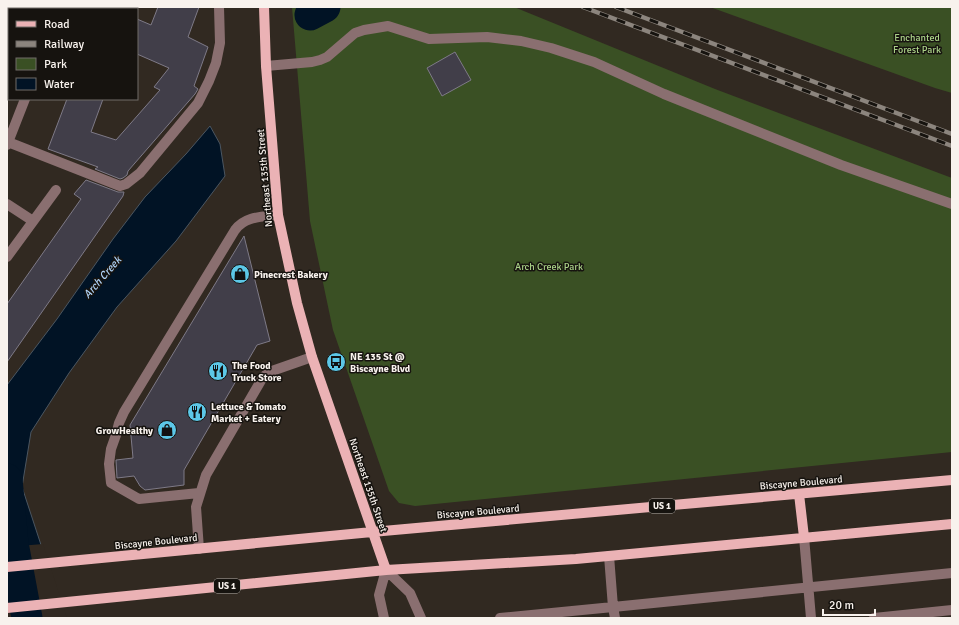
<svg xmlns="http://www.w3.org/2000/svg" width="959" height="625" font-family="Signika,sans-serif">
	<rect width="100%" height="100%" fill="#312921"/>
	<!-- green -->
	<path fill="#3a5024" d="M 292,7 L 514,7 L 715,89 L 952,178 L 952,452 L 415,506 L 399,503 L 389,491 L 333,330 L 310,221 Z
		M 710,7 L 952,7 L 952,93 L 935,88 Z"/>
	<!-- water -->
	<path fill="#011325" stroke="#4b5661" d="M 210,126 L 220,144 L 225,176 L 176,241 L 117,307 L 69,373 L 31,432 L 22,487 L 65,618 L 7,618 L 7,385 L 57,319 L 113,239 L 145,197 L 186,154 Z"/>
	<!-- pier -->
	<path fill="#312921" d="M 43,544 L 67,618 L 7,618 L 7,547 Z"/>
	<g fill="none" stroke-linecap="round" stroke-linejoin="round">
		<!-- river -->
		<path stroke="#011325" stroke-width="31" d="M 310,15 L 325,7
			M 7,479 L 13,543 L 27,618"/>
	</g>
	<!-- building -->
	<path fill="#413e49" stroke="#7e7a87" d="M 158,7 L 199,7 L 188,37 L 208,47 L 194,86 L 198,89 L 195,94 L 128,171 L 127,175 L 123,178 L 120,179 L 95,169 L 98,167 L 48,149 L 67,99 L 103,99 L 91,132 L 116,140 L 160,90 L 154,87 L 169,68 L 137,54 L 137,19 L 151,25 Z
		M 455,52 L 471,80 L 442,96 L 427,68 Z
		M 86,180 L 118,192 L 124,192 L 123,196 L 7,362 L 7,304 L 81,199 L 74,194 Z
		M 244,236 L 270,341 L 257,345 L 184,470 L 184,485 L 145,490 L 140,486 L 134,476 L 117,478 L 116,460 L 133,458 L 130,425 Z"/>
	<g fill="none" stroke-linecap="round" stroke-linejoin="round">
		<!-- minor -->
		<path stroke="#8a6f70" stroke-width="10" d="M 59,9 L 60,7
			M 266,66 L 312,62 L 320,60 L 327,57 L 355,33 L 364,30 L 388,26 L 429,39 L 487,37 L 521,41 L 551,48 L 594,62 L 664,94 L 841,165 L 952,204
			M 8,142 L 120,186 L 126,184 L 140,173 L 198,103 L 209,81 L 216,63 L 220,43 L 219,7
			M 7,145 L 25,99
			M 7,204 L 33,221
			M 7,257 L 56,190
			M 199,493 L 139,499 L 111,483 L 109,464 L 111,449 L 116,435 L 119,423 L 124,412 L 235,230 C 245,216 262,217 278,215
			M 804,537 L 811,618
			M 199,549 L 196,507 L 206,475 L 259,384 L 263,377 L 269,372 L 312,357
			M 384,618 L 379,595 L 386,570 L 410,593 L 421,618
			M 500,618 L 613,607 L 609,556
			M 615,618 L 613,607 L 952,573
			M 874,618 L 952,610"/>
		<!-- major -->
		<path stroke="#ebb2b5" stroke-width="10" d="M 264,7 L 266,66 L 278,215 L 297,303 L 312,357 L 386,570
			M 799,494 L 804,537
			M 7,567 L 372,532 L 952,480
			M 7,608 L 386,570 L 576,559 L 952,524"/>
		<!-- rail casing -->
		<g stroke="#8c857e" stroke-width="4.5">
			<path id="rail" d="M 583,7 L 952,146
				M 616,7 L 952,134"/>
		</g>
		<!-- rail -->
		<use href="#rail" stroke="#16130f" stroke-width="3" stroke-dasharray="9" stroke-linecap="butt"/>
	</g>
	<!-- icons -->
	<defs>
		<g id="shop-disc" transform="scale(1)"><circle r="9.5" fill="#5cc7e7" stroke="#16130f"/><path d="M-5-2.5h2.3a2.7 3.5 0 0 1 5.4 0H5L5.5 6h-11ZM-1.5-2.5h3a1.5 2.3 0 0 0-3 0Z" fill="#111"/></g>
		<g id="bus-disc" transform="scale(1)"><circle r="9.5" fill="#5cc7e7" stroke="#16130f"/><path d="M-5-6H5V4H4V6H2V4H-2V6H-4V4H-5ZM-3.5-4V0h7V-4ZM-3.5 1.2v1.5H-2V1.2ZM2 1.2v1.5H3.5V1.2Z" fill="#111"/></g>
		<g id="restaurant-disc" transform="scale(1)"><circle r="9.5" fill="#5cc7e7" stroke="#16130f"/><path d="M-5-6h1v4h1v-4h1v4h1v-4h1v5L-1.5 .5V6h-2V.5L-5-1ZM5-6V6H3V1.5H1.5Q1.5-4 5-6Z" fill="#111"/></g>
	</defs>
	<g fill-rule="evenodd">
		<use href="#shop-disc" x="240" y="274"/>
		<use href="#bus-disc" x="336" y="362"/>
		<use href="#restaurant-disc" x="218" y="371"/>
		<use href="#restaurant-disc" x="197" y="412"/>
		<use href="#shop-disc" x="167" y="430"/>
	</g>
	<g text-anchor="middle" stroke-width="3" stroke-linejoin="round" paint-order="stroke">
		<!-- shield labels -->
		<g fill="#16130f" stroke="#b4afaa" stroke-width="1">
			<rect x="649" y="499" width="26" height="14" rx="3"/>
			<rect x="214" y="579" width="26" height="14" rx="3"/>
		</g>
		<g font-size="9" font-weight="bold" fill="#f8f2ed">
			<text x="662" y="509">US 1</text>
			<text x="227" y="589">US 1</text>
		</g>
		<!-- park labels -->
		<g font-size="10" fill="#abd288" stroke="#16130f">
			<text x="917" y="41">Enchanted<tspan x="917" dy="12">Forest Park</tspan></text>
			<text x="549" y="270">Arch Creek Park</text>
		</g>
		<!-- street labels -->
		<g font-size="10" fill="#f8f2ed" stroke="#16130f">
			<text transform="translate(264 178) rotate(-95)" y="4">Northeast 135th Street</text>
			<text transform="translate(801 482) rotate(-5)" y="4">Biscayne Boulevard</text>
			<text transform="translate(369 485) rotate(71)" y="4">Northeast 135th Street</text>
			<text transform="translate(478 511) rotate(-5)" y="4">Biscayne Boulevard</text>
			<text transform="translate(156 541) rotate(-6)" y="4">Biscayne Boulevard</text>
		</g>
		<!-- poi labels -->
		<g font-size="10" font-weight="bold" fill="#f8f2ed" stroke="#16130f" text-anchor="start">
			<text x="254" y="278">Pinecrest Bakery</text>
			<text x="350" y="360">NE 135 St @<tspan x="350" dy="12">Biscayne Blvd</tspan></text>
			<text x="232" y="369">The Food<tspan x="232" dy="12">Truck Store</tspan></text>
			<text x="211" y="410">Lettuce &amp; Tomato<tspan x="211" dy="12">Market + Eatery</tspan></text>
			<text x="153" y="434" text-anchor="end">GrowHealthy</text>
		</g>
		<!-- water labels -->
		<g font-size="11" font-style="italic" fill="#b1d5fa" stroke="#16130f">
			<text transform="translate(102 277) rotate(-49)" y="4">Arch Creek</text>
		</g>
	</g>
	<!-- border -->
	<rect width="959" height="625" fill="none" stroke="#f8f2ed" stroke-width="16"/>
	<!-- legend -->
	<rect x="8" y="8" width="130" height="92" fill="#16130f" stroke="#706c68"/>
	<rect x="16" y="21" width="20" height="6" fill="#ebb2b5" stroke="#706c68"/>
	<text x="44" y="28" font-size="12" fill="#f8f2ed">Road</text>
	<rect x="16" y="41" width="20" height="6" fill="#8c857e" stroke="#706c68"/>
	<text x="44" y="48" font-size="12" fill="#f8f2ed">Railway</text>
	<rect x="16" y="58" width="20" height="12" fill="#3a5024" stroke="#706c68"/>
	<text x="44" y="68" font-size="12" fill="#f8f2ed">Park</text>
	<rect x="16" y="78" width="20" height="12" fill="#011325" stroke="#706c68"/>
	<text x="44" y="88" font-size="12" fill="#f8f2ed">Water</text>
	<!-- scale -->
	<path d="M823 609v6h52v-6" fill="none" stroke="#f8f2ed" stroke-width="2"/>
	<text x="829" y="609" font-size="12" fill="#f8f2ed" stroke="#16130f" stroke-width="3" paint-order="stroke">20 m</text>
</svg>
